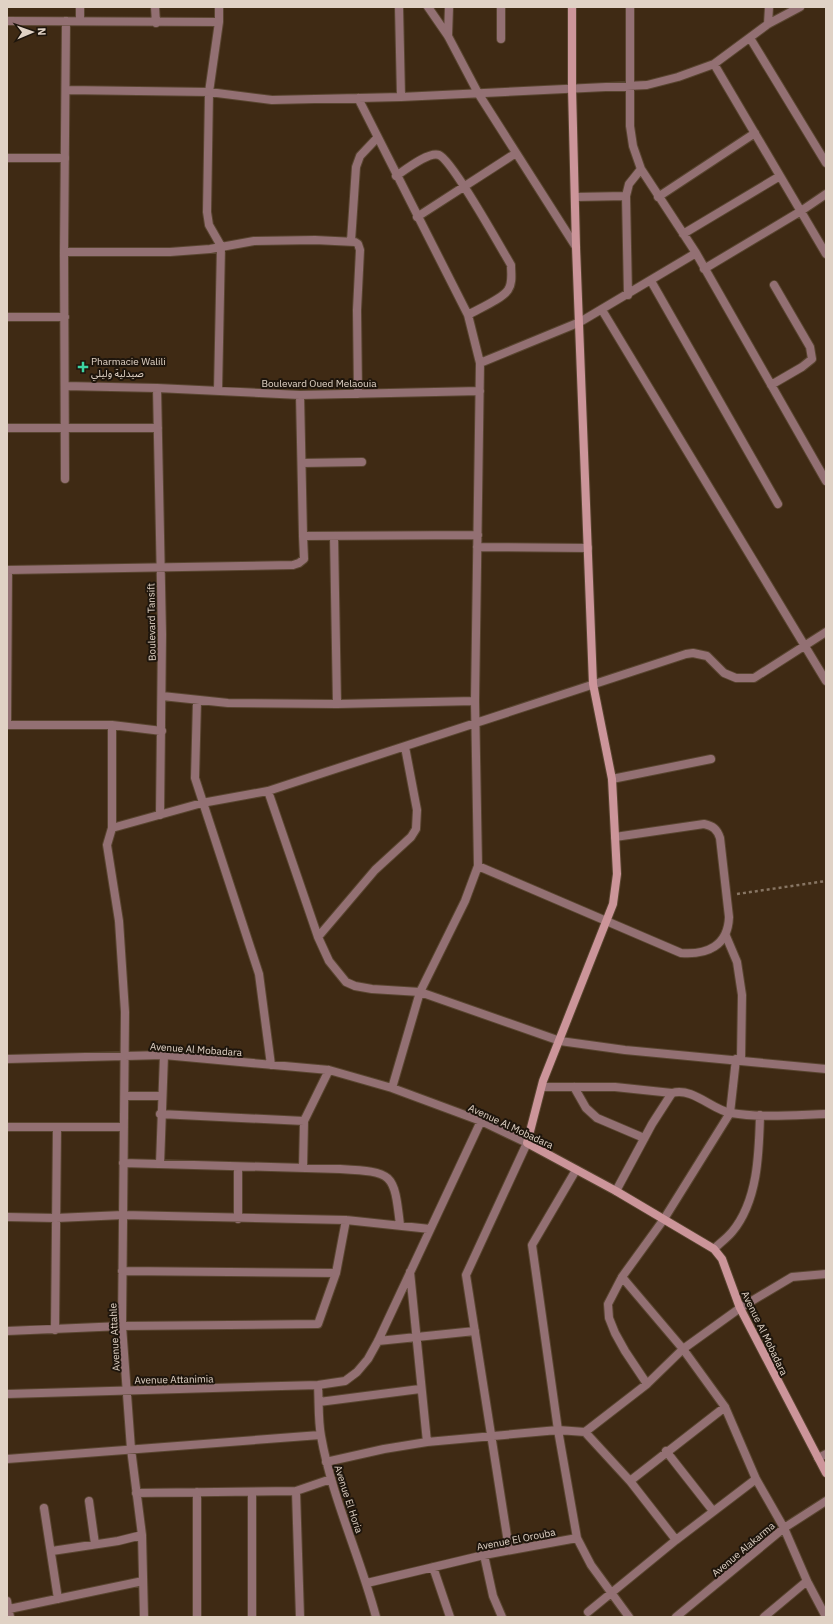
<svg xmlns="http://www.w3.org/2000/svg" width="833" height="1624" font-family="'IBM Plex Sans','Noto Sans Arabic',sans-serif">
	<rect width="100%" height="100%" fill="#3f2a14"/>
	<g fill="none" stroke-linecap="round" stroke-linejoin="round">
		<!-- lane casing -->
		<g stroke="#594530" stroke-width="10">
			<path id="lane" d="M 7,158 L 65,158
				M 726,936 L 737,962 L 742,995 L 741,1060
				M 560,1041 L 625,1050 L 826,1069
				M 542,1087 L 615,1087 L 672,1093
				M 574,1087 L 586,1108 L 597,1118 L 644,1138
				M 730,1113 L 736,1059"/>
		</g>
		<!-- street casing -->
		<g stroke="#594530" stroke-width="10">
			<path id="street" d="M 80,7 L 80,21
				M 155,7 L 156,23
				M 399,7 L 401,97
				M 428,7 L 448,36 L 478,93 L 576,247
				M 501,7 L 501,39
				M 630,7 L 630,126 L 633,146 L 641,169 L 696,253 L 826,481
				M 7,21 L 219,22
				M 768,24 L 769,7
				M 448,36 L 449,7
				M 750,38 L 826,163
				M 714,64 L 826,254
				M 67,90 L 209,92 L 272,100 L 401,97 L 647,85 L 678,77 L 714,64 L 768,24 L 800,7
				M 358,98 L 468,315 L 480,363 L 475,701 L 478,866 L 465,901 L 420,992 L 392,1088
				M 396,176 C 405,170 429,151 439,155 C 452,160 501,248 511,265 C 511,273 513,283 508,290 C 502,299 478,309 468,315
				M 575,197 L 626,196
				M 658,197 L 755,133
				M 417,217 L 516,153
				M 683,234 L 780,176
				M 351,241 L 356,167 L 360,156 L 377,138
				M 64,252 L 170,252 L 210,249 L 254,241 L 315,240 L 355,242 L 358,244 L 360,250 L 357,310 L 358,394
				M 704,269 L 801,211 L 826,194
				M 651,281 L 778,504
				M 628,295 L 626,196 L 629,184 L 641,169
				M 602,310 L 826,681
				M 7,317 L 65,317
				M 480,363 L 580,322 L 696,253
				M 771,385 L 802,367 L 812,359 L 810,347 L 774,285
				M 65,386 L 157,388 L 300,395 L 480,391
				M 157,388 L 162,634 L 160,815
				M 218,391 L 221,246 L 209,225 L 207,212 L 209,92 L 219,22 L 219,7
				M 300,395 L 303,536 L 478,535
				M 7,428 L 158,428
				M 302,463 L 362,462
				M 65,479 L 64,252 L 66,21
				M 334,536 L 337,704
				M 477,547 L 588,548
				M 7,570 L 293,565 L 299,563 L 304,559 L 303,536
				M 8,570 L 7,725 L 112,725 L 162,731
				M 162,696 L 228,703 L 337,704 L 475,701
				M 197,701 L 195,778 L 259,974 L 271,1065
				M 112,725 L 112,828 L 107,845 L 119,921 L 125,1012 L 122,1326 L 131,1449 L 142,1535 L 144,1617
				M 612,779 L 711,759
				M 268,791 L 318,937 L 329,961 L 346,982 L 355,986 L 372,989 L 420,992 L 560,1041
				M 112,828 L 202,803 L 268,791 L 686,654 L 693,653 L 707,656 L 724,673 L 736,678 L 754,678 L 826,632
				M 478,866 L 681,953 C 707,955 728,946 729,917 L 720,838 C 717,829 713,826 704,824 L 615,837
				M 318,937 L 375,870 L 411,837 L 416,829 L 417,810 L 405,747
				M 7,1059 L 164,1055 L 329,1070 L 392,1088 L 481,1121 L 527,1143 L 466,1275 L 509,1549
				M 125,1096 L 161,1096
				M 160,1114 L 304,1121
				M 7,1127 L 124,1127
				M 123,1163 L 340,1169 C 393,1172 394,1172 400,1225
				M 160,1164 L 164,1055
				M 238,1167 L 238,1219
				M 303,1168 L 304,1121 L 329,1070
				M 576,1170 L 532,1245 L 558,1430 L 577,1538 L 591,1565 L 629,1617
				M 616,1191 L 652,1124 L 672,1093 C 693,1087 712,1110 731,1113 C 762,1118 795,1115 826,1114
				M 7,1217 L 56,1218 L 123,1215 L 346,1220 L 430,1229
				M 714,1249 C 720,1243 727,1238 732,1232 C 758,1201 759,1153 760,1115
				M 122,1271 L 336,1273
				M 410,1272 L 427,1442
				M 622,1277 L 683,1349 L 725,1407 L 756,1479 L 784,1528 L 807,1581 L 826,1617
				M 55,1330 L 57,1127
				M 7,1331 L 122,1326 L 318,1324 L 336,1273 L 346,1220
				M 378,1341 L 475,1331
				M 647,1384 L 625,1351 L 615,1333 L 609,1318 L 608,1304 L 622,1277 L 664,1219 L 730,1113
				M 318,1385 C 319,1402 318,1420 321,1436 C 332,1498 360,1556 376,1617
				M 7,1394 L 318,1385 L 345,1381 L 357,1372 L 368,1359 L 378,1341 L 481,1121
				M 319,1402 L 420,1389
				M 585,1432 L 630,1481 L 676,1540
				M 666,1451 L 713,1511
				M 818,1458 L 826,1454
				M 7,1459 L 320,1435
				M 326,1462 L 384,1449 L 427,1442 L 558,1430 L 585,1432 L 647,1384 L 683,1349 L 740,1308 L 792,1277 L 826,1274
				M 630,1481 L 725,1407
				M 296,1491 L 300,1617
				M 252,1492 L 252,1617
				M 136,1493 L 296,1491 L 331,1479
				M 89,1501 L 95,1544
				M 44,1508 L 58,1599
				M 52,1551 L 118,1541 L 142,1535
				M 484,1555 L 493,1596 L 502,1617
				M 433,1567 L 450,1617
				M 367,1583 L 484,1555 L 577,1538
				M 7,1601 L 10,1617
				M 9,1609 L 143,1581
				M 588,1612 L 676,1540 L 756,1479
				M 197,1617 L 197,1492
				M 676,1617 L 784,1528 L 826,1501
				M 764,1617 L 807,1581"/>
		</g>
		<!-- secondary casing -->
		<g stroke="#594530" stroke-width="10">
			<path id="secondary" d="M 572,7 L 572,88 L 576,247 L 593,684 L 612,779 L 617,874 L 613,904 L 543,1081 L 527,1143 L 616,1191 L 714,1249 L 722,1259 L 740,1308 L 826,1473"/>
		</g>
		<!-- path -->
		<path stroke="#877563" stroke-width="2.5" stroke-dasharray="3 3" stroke-linecap="butt" d="M 737,894 L 826,881"/>
		<!-- lane -->
		<use href="#lane" stroke="#937073" stroke-width="8"/>
		<!-- street -->
		<use href="#street" stroke="#937073" stroke-width="8"/>
		<!-- secondary -->
		<use href="#secondary" stroke="#cc959a" stroke-width="8"/>
	</g>
	<!-- markers -->
	<path fill="#3dd4a3" stroke="#1e150c" stroke-width="1.5" d="M81 361h4v4h4v4h-4v4h-4v-4h-4v-4h4z"/>
	<g text-anchor="middle" stroke-width="4" stroke-linejoin="round" paint-order="stroke">
		<!-- poi labels -->
		<g font-size="10" fill="#e0d2c5" stroke="#1e150c" text-anchor="start">
			<text x="91" y="365">Pharmacie Walili<tspan x="91" dy="12">صيدلية وليلي</tspan></text>
		</g>
		<!-- street labels -->
		<g font-size="10" fill="#e0d2c5" stroke="#1e150c">
			<text x="319" y="387">Boulevard Oued Melaouia</text>
			<text transform="translate(151 622) rotate(-91)" y="4">Boulevard Tansift</text>
			<text transform="translate(196 1049) rotate(4)" y="4">Avenue Al Mobadara</text>
			<text transform="translate(511 1126) rotate(25)" y="4">Avenue Al Mobadara</text>
			<text transform="translate(765 1333) rotate(64)" y="4">Avenue Al Mobadara</text>
			<text transform="translate(114 1337) rotate(-93)" y="4">Avenue Attahle</text>
			<text transform="translate(174 1379) rotate(-1)" y="4">Avenue Attanimia</text>
			<text transform="translate(349 1499) rotate(72)" y="4">Avenue El Horia</text>
			<text transform="translate(516 1539) rotate(-11)" y="4">Avenue El Orouba</text>
			<text transform="translate(743 1549) rotate(-40)" y="4">Avenue Alakarma</text>
		</g>
	</g>
	<!-- border -->
	<rect width="833" height="1624" fill="none" stroke="#e0d2c5" stroke-width="16"/>
	<!-- north arrow -->
	<g transform="translate(32 32) rotate(88)" stroke="#1e150c" stroke-width="3" paint-order="stroke">
	<path d="M0-3L7 15L0 10L-7 15Z" fill="#e0d2c5"/>
	<text y="-6" font-size="11" font-weight="bold" text-anchor="middle" fill="#e0d2c5">N</text>
	</g>
</svg>
